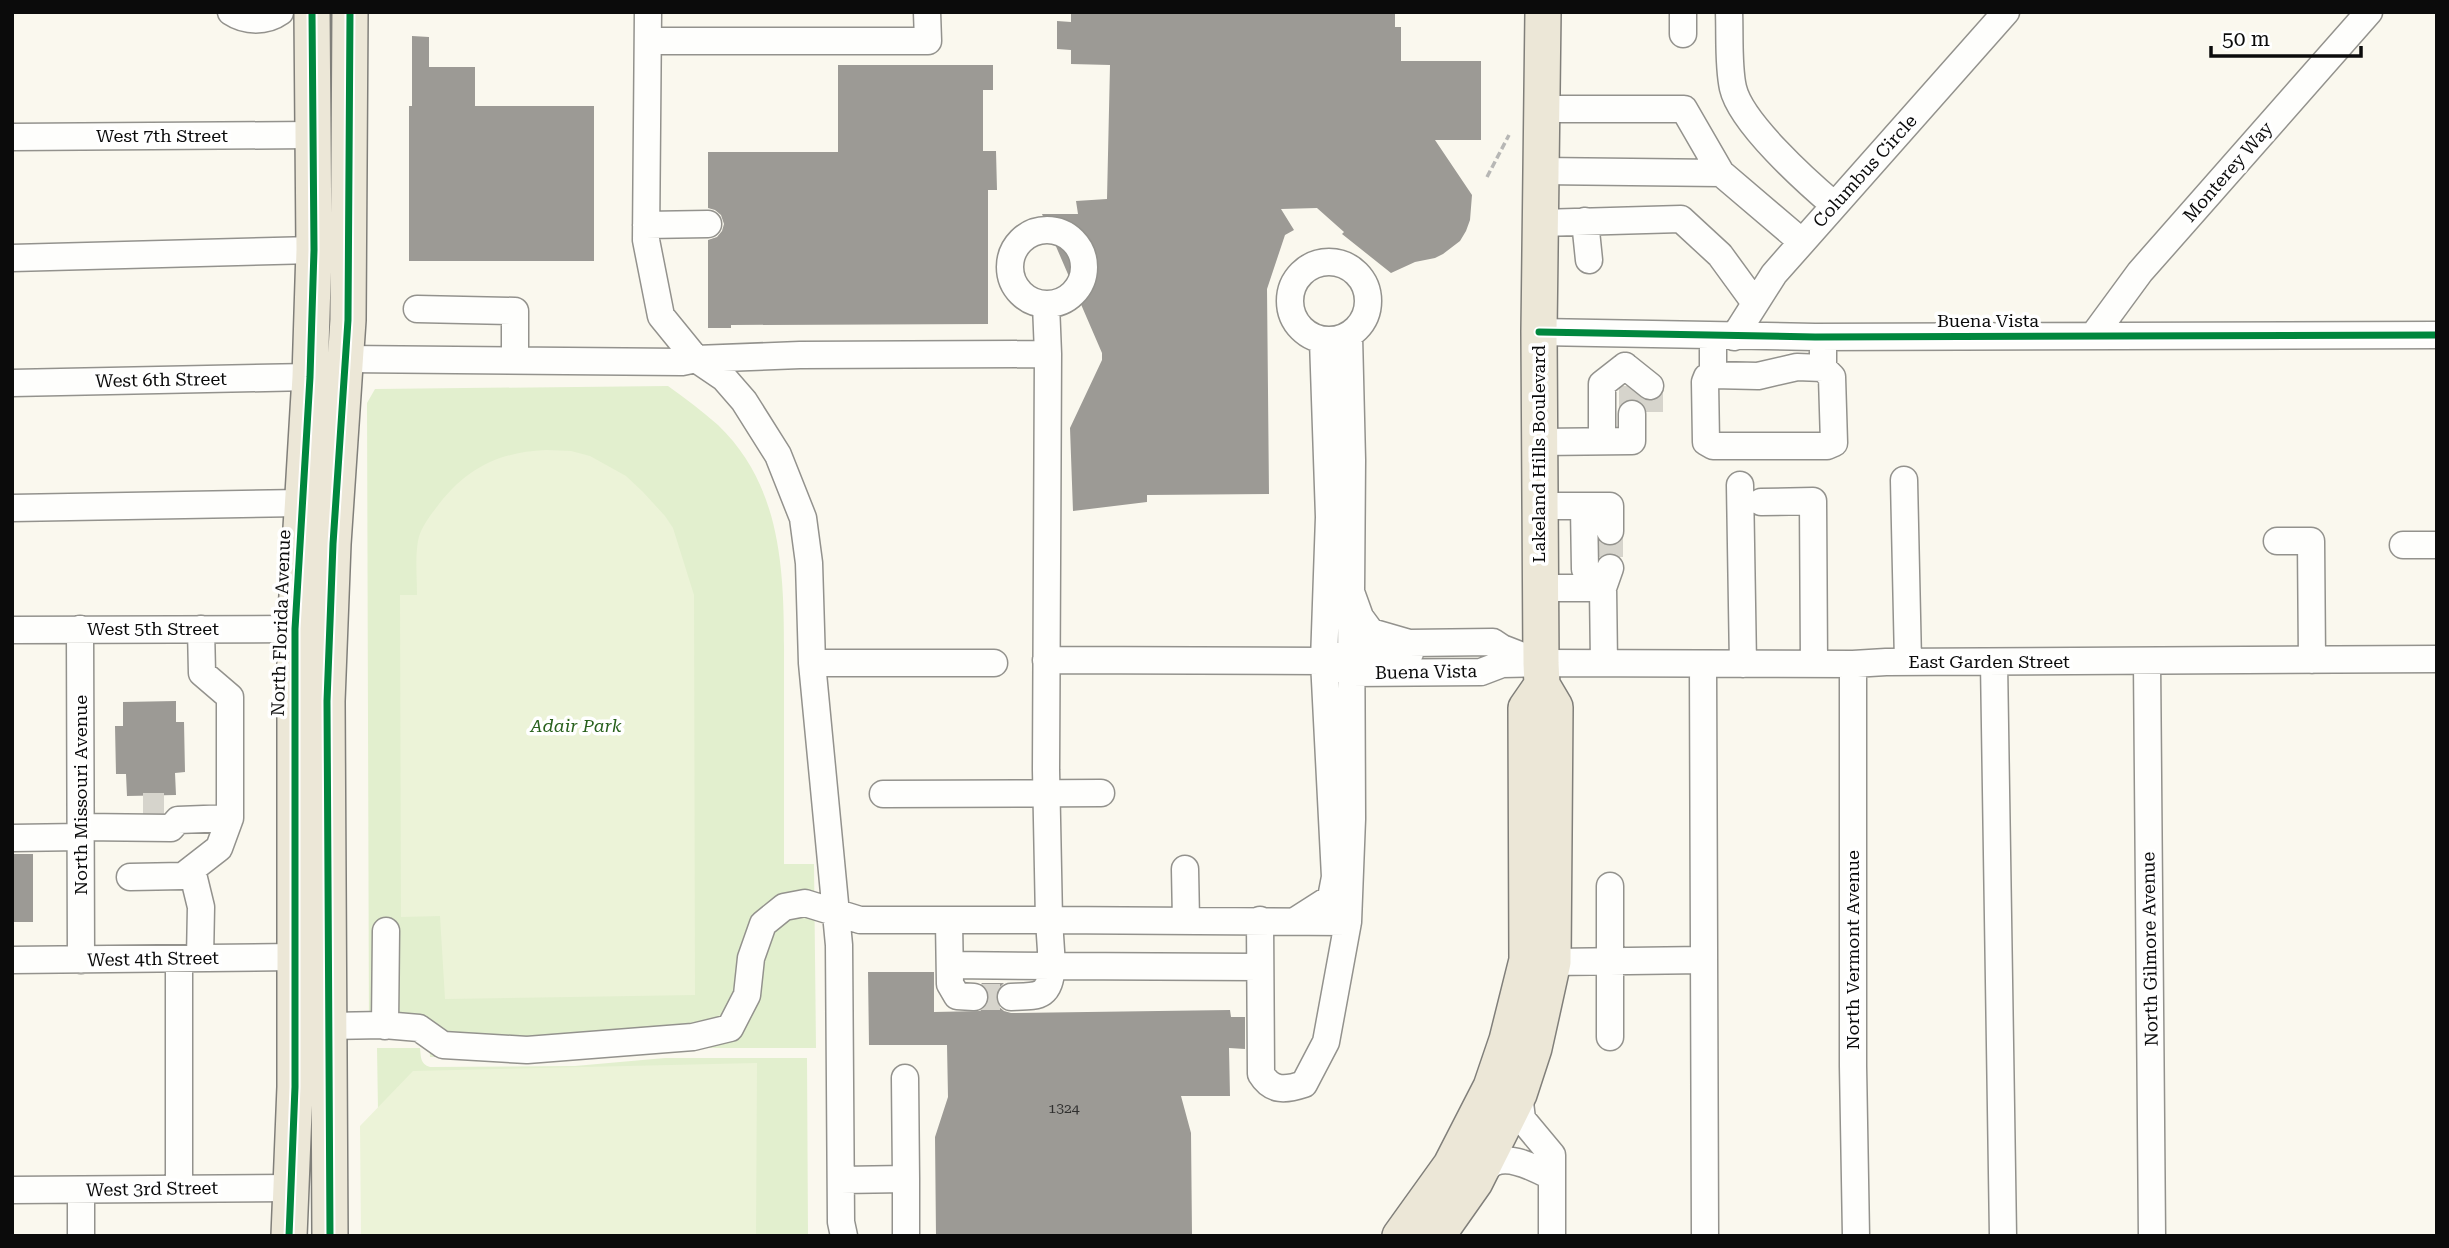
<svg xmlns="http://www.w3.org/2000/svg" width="2449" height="1248" font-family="'Roboto Serif',serif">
	<rect width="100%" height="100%" fill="#faf8ee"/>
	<!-- green -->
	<path fill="#e2efce" d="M 668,386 C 685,398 702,411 718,425 C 788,492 784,588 784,676 C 784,739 784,801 784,864 L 814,864 L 816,1048 L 665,1048 L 575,1056 L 430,1057 L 429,1038 L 369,1038 L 367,403 L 375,389 Z
		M 377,1048 L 420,1048 C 421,1057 420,1064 430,1067 L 575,1066 L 665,1058 L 807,1058 L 808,1236 L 380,1236 Z"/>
	<!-- pitch -->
	<path fill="#ecf3d8" d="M 546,450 L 571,451 L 590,456 L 626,476 L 643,492 L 665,516 L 673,528 L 694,595 L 695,995 L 445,999 L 440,916 L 401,917 L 400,595 L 417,595 C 417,577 415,558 418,541 C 420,529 429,517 436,508 C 465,469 498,452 546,450 Z
		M 757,1063 L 756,1236 L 361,1236 L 360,1126 L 413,1071 Z"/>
	<!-- building -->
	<path fill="#9c9a95" d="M 1071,12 L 1379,12 L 1379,14 L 1395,14 L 1395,27 L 1401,27 L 1401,61 L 1481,61 L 1481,140 L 1435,140 L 1472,195 L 1470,220 L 1466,231 L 1460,241 L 1443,254 L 1435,258 L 1415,262 L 1391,273 L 1342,234 L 1344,232 L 1317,208 L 1281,209 L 1294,230 L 1285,235 L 1267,289 L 1269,494 L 1147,495 L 1147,502 L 1073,511 L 1070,428 L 1102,360 L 1102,353 L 1042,214 L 1078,214 L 1076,201 L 1107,199 L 1110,65 L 1071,64 L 1071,50 L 1057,49 L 1057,21 L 1071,22 Z
		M 412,36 L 429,37 L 429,67 L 475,67 L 475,106 L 594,106 L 594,261 L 409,261 L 409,106 L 412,106 Z
		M 838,65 L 993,65 L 993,90 L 983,90 L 983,151 L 996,151 L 997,190 L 988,190 L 988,324 L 731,325 L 731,328 L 708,328 L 708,240 L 717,237 L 722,231 L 724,224 L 721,215 L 715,210 L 708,208 L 708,152 L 838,152 Z
		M 176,701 L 176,722 L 184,722 L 185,772 L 175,773 L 176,795 L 127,796 L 126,774 L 116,774 L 115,726 L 123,726 L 123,702 Z
		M 12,854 L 33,854 L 33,922 L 12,922 Z
		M 868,972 L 934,972 L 934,1012 L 980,1011 L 987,1005 L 990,997 L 988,989 L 981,983 L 1004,983 L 998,989 L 995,998 L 998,1006 L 1004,1011 L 1011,1013 L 1230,1010 L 1231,1017 L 1245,1017 L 1245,1049 L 1229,1048 L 1230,1096 L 1181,1096 L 1191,1133 L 1192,1236 L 936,1236 L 935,1137 L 948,1097 L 947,1045 L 869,1045 Z"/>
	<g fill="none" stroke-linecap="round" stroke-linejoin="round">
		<!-- minor-tunnel -->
		<path stroke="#d6d4cc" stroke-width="26" stroke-dasharray="26 13" stroke-linecap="butt" d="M 1632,386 L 1632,414
			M 1650,386 L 1650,414
			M 1610,531 L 1610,568
			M 143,806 L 164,806
			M 974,997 L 1011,997"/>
		<!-- minor casing -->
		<g stroke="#93928d" stroke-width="29">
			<path id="minor" d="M 231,12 C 246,22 266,22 280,12
				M 648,12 L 646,240 L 661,316 L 696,359 L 724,378 L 744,401 L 778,455 L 803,518 L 809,563 L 812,663 L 839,945 L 841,1222 L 844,1236
				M 1683,12 L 1683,34
				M 1729,12 C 1730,35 1728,66 1733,88 C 1741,123 1807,182 1834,205
				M 648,41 L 928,41 L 927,12
				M 1542,109 L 1684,109 L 1721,173
				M 12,137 L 312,135
				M 1541,171 L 1721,173 L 1802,242
				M 1585,221 L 1589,260
				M 1540,223 L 1681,219 L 1720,255 L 1755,303
				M 646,225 L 708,224
				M1010 267a37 37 0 1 1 74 0a37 37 0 1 1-74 0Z
				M 12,258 L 314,250
				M1290 301a39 39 0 1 1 78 0a39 39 0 1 1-78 0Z
				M 1046,304 L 1048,354
				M 417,309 L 515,311 L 515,360
				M 1539,332 L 1815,337 L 2437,335
				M 1349,336 L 1352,460 L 1351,592 L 1360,617 L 1371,632 L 1409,643 L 1493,642 L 1502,648 L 1530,659
				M 1713,336 L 1713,375 L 1707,377 L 1705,382 L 1706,442 L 1713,446 L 1827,446 L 1834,443 L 1832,377 L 1823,368 L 1823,337
				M 2093,336 L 2140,272 L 2369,12
				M 1734,337 L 1774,274 L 2006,12
				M 1625,366 L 1650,386
				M 1713,375 L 1758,376 L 1797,367 L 1823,368
				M 12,383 L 310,377
				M 1602,441 L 1602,384 L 1625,366
				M 1539,442 L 1632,441 L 1632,414
				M 1904,480 L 1908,662
				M 1740,485 L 1743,664
				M 1761,502 L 1813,501 L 1814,664
				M 1540,506 L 1610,506 L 1610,531
				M 1584,507 L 1585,569 L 1603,588 L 1610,568
				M 12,508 L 301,503
				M 2277,541 L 2311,541 L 2312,660
				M 2403,545 L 2437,545
				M 1541,588 L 1603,588 L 1604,663
				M 80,629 L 81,960
				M 201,629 L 202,673 L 230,697 L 230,818
				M 12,630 L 295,629
				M 1046,660 L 1324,661 L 1351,652 L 1410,653
				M 1324,661 L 1351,673 L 1481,672 L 1502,664 L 1541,663 L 1853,664 L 1886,662 L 2437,659
				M 1994,662 L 2003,1236
				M 2147,662 L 2152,1236
				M 812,663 L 994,663
				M 1703,664 L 1705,1236
				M 1853,664 L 1853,1066 L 1856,1236
				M 883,794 L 1101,793
				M 81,827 L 171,828 L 178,820 L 230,818 L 219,848 L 183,876 L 130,877
				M 12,838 L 81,837
				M 1185,869 L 1186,920
				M 192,870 L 201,907 L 200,958
				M 1610,886 L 1610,1037
				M 1260,920 L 1261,1074 C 1272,1092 1286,1090 1304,1084 L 1326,1042 L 1348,922
				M 949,921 L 950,984 L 957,996 L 974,997
				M 1295,921 L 1331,898 L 1335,877 L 1324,661 L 1329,517 L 1323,340
				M 179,959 L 179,1189
				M 12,960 L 294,957
				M 1553,962 L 1704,960
				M 950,965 L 1052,966 C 1049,998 1040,996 1011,997
				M 1260,967 L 1052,966 L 1049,920 L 1348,922 L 1352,819 L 1351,592
				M 328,1026 L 384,1025 L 419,1028 L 443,1045 L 527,1050 L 693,1037 L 730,1028 L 747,995 L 751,958 L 763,924 L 784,907 L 805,903 L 860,920 L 1049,920 L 1046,770 L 1048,354 L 800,355 L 696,359 L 682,362 L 346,359
				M 385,1026 L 386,931
				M 905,1078 L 906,1179
				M 1519,1094 L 1522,1119 L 1552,1155 L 1552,1236
				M 841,1180 L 906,1179 L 906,1236
				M 1477,1180 C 1482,1175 1487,1166 1493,1163 C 1510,1154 1537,1169 1552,1177
				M 12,1190 L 292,1188
				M 81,1190 L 81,1236"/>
		</g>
		<!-- major casing -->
		<g stroke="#807f7a" stroke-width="38">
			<path id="major" d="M 289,1236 L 295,1087 L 295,629 L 310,377 L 314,250 L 312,12
				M 330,1236 L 327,701 L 333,544 L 348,320 L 350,12
				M 1400,1236 L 1451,1165 L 1491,1087 L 1507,1040 L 1527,960 L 1526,708 L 1542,685
				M 1437,1236 L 1475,1182 L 1519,1094 L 1534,1048 L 1553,962 L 1555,707 L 1542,685 L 1541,663 L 1539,332 L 1543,12"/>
		</g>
		<!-- path -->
		<path stroke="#b7b7b5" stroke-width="3.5" stroke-dasharray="7 3.5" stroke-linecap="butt" d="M 1487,177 L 1509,135"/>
		<!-- minor -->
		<use href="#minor" stroke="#fefefc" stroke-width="26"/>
		<!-- major -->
		<use href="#major" stroke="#ece7d7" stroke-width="35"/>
		<!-- cycleway casing -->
		<g stroke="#fff" stroke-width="11">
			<path id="cycleway" d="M 1539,332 L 1815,337 L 2437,335
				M 289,1236 L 295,1087 L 295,629 L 310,377 L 314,250 L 312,12
				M 330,1236 L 327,701 L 333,544 L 348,320 L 350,12"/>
		</g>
		<!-- cycleway -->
		<use href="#cycleway" stroke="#00873e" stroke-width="7"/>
	</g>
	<g text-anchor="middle" stroke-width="7" stroke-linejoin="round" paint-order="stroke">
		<!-- number labels -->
		<g font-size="14" fill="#2f2f2e">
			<text x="1064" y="1113">1324</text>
		</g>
		<!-- street labels -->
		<g font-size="18" fill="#0b0b0b" stroke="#fff">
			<text x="162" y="142">West 7th Street</text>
			<text transform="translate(1865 171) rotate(-48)" y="6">Columbus Circle</text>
			<text transform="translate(2228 172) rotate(-49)" y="6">Monterey Way</text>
			<text x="1988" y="327">Buena Vista</text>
			<text transform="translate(161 380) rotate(-1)" y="6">West 6th Street</text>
			<text transform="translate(1539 454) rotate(-90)" y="6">Lakeland Hills Boulevard</text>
			<text transform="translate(281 623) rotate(-88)" y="6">North Florida Avenue</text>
			<text x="153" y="635">West 5th Street</text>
			<text x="1989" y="668">East Garden Street</text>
			<text transform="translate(1426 672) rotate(-1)" y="6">Buena Vista</text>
			<text transform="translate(81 795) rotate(-90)" y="6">North Missouri Avenue</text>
			<text transform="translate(2150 949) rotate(-91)" y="6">North Gilmore Avenue</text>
			<text transform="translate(1853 950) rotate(-90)" y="6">North Vermont Avenue</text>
			<text transform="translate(153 959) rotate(-1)" y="6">West 4th Street</text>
			<text transform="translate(152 1189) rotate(-1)" y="6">West 3rd Street</text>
		</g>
		<!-- park labels -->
		<g font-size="18" font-style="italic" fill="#29611d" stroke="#fff">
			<text x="576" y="732">Adair Park</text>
		</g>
	</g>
	<!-- border -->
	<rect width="2449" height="1248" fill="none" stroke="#0b0b0b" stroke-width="28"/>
	<!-- scale -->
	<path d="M2211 46v10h150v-10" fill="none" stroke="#0b0b0b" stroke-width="3.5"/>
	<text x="2222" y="46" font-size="21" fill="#0b0b0b" stroke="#ffffff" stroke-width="5" paint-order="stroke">50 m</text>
</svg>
